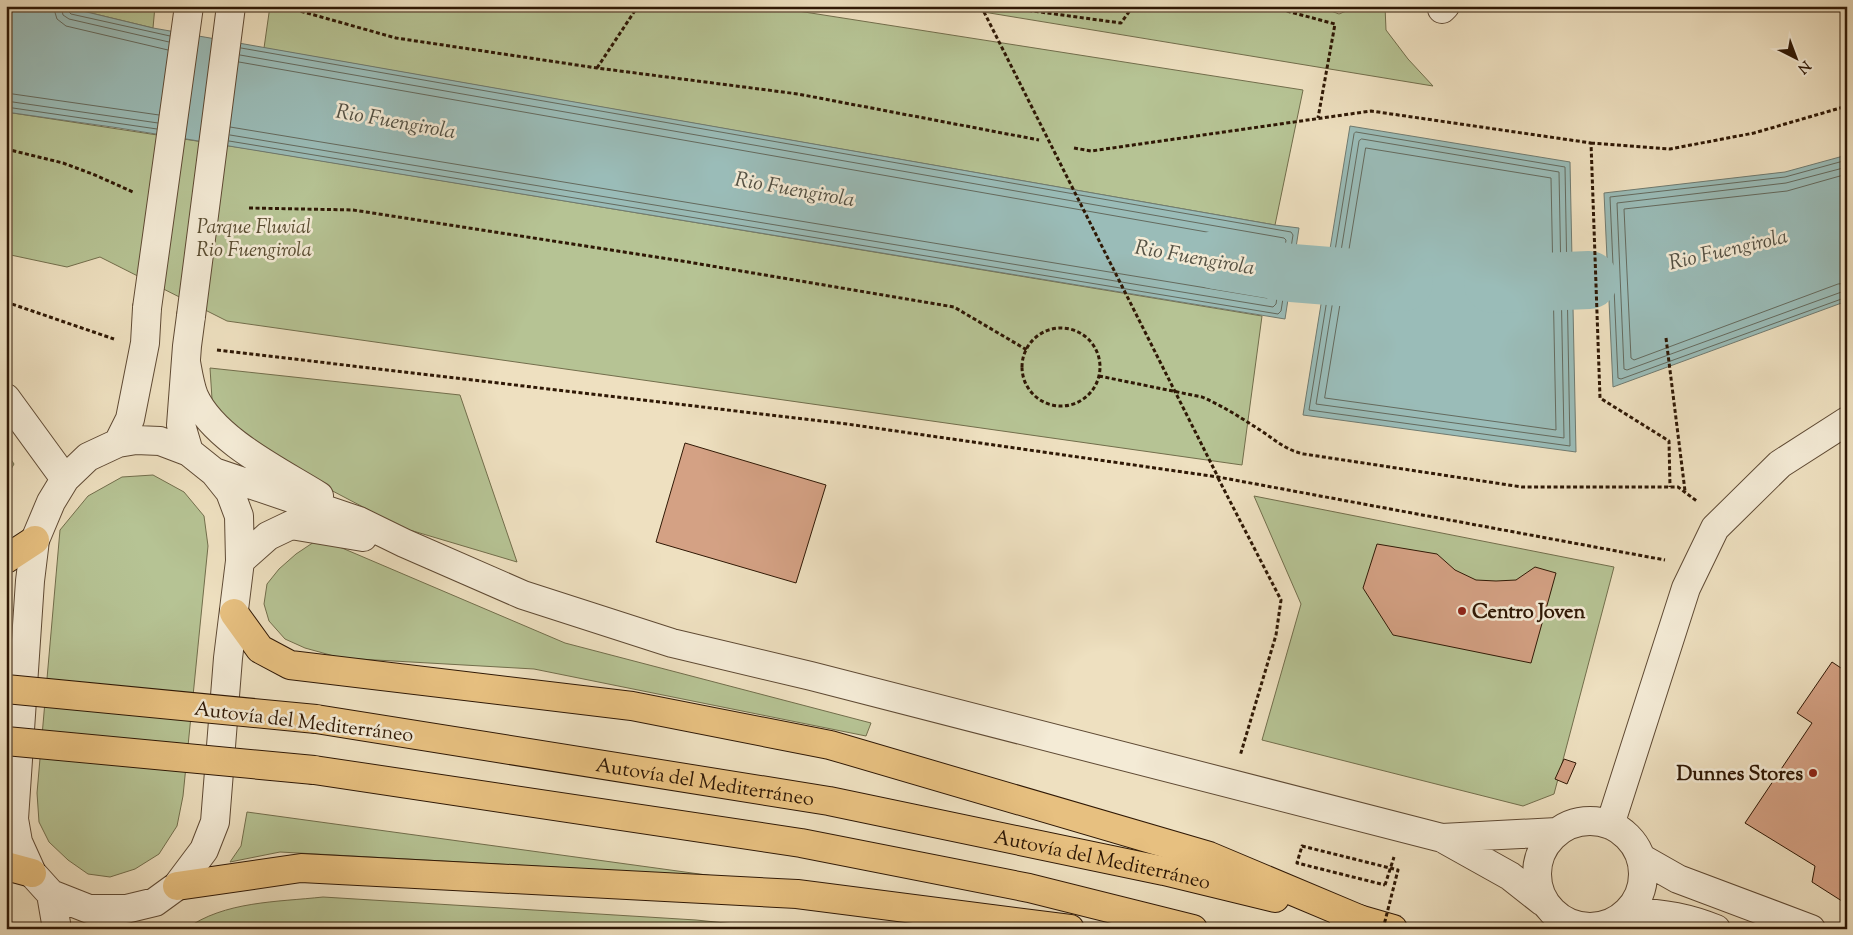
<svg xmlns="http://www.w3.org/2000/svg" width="1853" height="935" font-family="'Sorts Mill Goudy',serif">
	<rect width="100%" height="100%" fill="#eee0c0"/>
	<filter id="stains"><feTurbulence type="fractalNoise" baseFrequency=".004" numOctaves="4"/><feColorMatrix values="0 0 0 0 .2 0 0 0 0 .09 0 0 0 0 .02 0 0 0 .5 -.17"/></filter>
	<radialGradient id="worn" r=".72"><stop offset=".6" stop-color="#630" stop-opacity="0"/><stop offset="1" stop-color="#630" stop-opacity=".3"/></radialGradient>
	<!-- green -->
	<path fill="#b6c394" stroke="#726e4c" d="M 62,6 L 155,6 L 153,28 Z
		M 270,6 L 766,6 L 1303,90 L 1275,225 L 264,48 Z
		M 947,6 L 1318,6 L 1339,14 L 1358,6 L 1385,6 L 1386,30 L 1408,59 L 1433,86 Z
		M 6,112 L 256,150 L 1262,316 L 1242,465 L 227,321 L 100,257 L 67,267 L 6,254 Z
		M 210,368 L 460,395 L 517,562 L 403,528 L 306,477 L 247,439 L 216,410 L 212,399 Z
		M 6,452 L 14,464 L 6,478 Z
		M 153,475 L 184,492 L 204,516 L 208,546 L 183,796 L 177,826 L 159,854 L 135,869 L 110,877 L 88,874 L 68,860 L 49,842 L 39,822 L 37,793 L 60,530 L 88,496 L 122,477 Z
		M 1254,496 L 1614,567 L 1554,794 L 1523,806 L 1262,740 L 1301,604 Z
		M 314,542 L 335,545 L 565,643 L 871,723 L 866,736 L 534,669 L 341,658 L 305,648 L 285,639 L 269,621 L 264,604 L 267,584 L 279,569 L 296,554 Z
		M 247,812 L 714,876 L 280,852 L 230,862 L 241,846 Z
		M 323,897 L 696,920 L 784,929 L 186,929 C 224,901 278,902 323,897 Z"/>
	<!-- water -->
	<path fill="#9abcb8" stroke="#6f7a70" d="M 6,6 L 62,6 L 153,28 L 1275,225 L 1299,228 L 1285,319 L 119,128 L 6,112 Z
		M 1350,126 L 1570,162 L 1576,452 L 1303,415 Z
		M 1847,155 L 1847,301 L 1613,387 L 1604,193 L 1785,172 Z"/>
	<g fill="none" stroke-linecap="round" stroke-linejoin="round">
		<!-- shore -->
		<path stroke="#646a5e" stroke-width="1" d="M 53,6 L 57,19 L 66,26 L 168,50
			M 61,6 L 63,15 L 69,19 L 169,42
			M 67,6 L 68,11 L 71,14 L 170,36
			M 6,93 L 159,115
			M 6,101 L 158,123
			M 6,107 L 157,129
			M 230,127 L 1267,298 L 1270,296 L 1277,247 L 1275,244 L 239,62
			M 1356,132 L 1565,167 L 1570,446 L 1309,410 L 1354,134 Z
			M 230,135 L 1273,307 L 1276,304 L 1286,240 L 1284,238 L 240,55
			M 1362,139 L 1559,172 L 1564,438 L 1316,404 L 1359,141 Z
			M 229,141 L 1278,314 L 1281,311 L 1293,235 L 1291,232 L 241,48
			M 1366,148 L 1551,178 L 1556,430 L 1325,398 Z
			M 1847,160 L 1785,177 L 1610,197 L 1618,378 L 1621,379 L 1847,297
			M 1847,167 L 1786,183 L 1617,203 L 1624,369 L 1627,370 L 1847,290
			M 1847,174 L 1787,191 L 1624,209 L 1631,358 L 1634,360 L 1838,284 L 1847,283"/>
		<!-- river -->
		<path stroke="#9abcb8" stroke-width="58" d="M 1215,260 L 1292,273 L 1404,282
			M 1493,284 L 1589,280"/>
	</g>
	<!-- building -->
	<path fill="#d4a184" stroke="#2f1805" d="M 685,443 L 826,485 L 796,583 L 656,542 Z
		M 1377,544 L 1437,554 L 1455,570 L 1476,580 L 1496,581 L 1516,580 L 1535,567 L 1556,573 L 1531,663 L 1393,635 L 1363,588 Z
		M 1832,662 L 1844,670 L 1847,667 L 1847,901 L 1845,903 L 1812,882 L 1815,866 L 1745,823 L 1812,723 L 1797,713 Z
		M 1564,759 L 1576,763 L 1567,784 L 1555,779 Z"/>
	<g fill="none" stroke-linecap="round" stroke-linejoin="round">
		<!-- minor casing -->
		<g stroke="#5f4a34" stroke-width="30">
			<path id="minor" d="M 1442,9 L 1445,6
				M 186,362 C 188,373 190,386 194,396 C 214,440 279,471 319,496
				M 6,398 L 65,479
				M 118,443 L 136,440 L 160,441 L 189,452 L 214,472 L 230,492 L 239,516 L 240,561 L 228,658 L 215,822 L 204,850 L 177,886 L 155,902 L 126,909 L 89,909 L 51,894 L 32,873 L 18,842 L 14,819 L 30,581 L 35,540 L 51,502 L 65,479 L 88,457 L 118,443 L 130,419 L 145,343 L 147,308
				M 189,452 L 181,425 L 187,346 L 191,316
				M 214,472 L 359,521 L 404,543 L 523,595 L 672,643 L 811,676 L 1442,838 L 1557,832
				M 240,561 L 268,536 L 291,525 L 363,537
				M1537 874a53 53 0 1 1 106 0a53 53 0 1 1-106 0Z
				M 1610,825 L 1686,588 L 1715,528 L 1780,464 L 1847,421
				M 1442,838 L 1510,876 L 1543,902
				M 1641,858 L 1678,879 L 1811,929
				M 51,894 L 57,929
				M 1627,913 C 1659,912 1687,917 1716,929"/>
		</g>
		<!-- highway casing -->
		<g stroke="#2f1805" stroke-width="30">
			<g id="highway">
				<path d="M 6,559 L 35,540"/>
				<path d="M 234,613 L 260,649 L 290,665 L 632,706 L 830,745 L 1209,856 L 1359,919"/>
				<path id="s1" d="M 316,719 L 829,801 L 1164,871 L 1275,898"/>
				<path d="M 314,770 L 801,843 L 1029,888 L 1193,929"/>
				<path d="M 6,866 L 32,873"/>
				<path d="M 177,886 L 301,868 L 797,894 L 1070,929"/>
				<path d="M 1341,914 L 1393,929"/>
			</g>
		</g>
		<!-- path -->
		<path stroke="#2f1805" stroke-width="3" stroke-dasharray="4 2.5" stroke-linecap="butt" d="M 282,6 L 396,38 L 597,68 L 798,94 L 1039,140
			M 996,6 L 1121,23 L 1133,6
			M 1268,6 L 1335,24 L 1318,118
			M 597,68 L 638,6
			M 1591,143 L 1670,149 L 1754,133 L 1847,106
			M 1074,148 L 1091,151 L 1371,111 L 1591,143 L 1600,398 L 1669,441 L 1670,487
			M 6,149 L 63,163 L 95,175 L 133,192
			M 249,208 L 353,210 L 682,261 L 954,307 L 1027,350
			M 6,302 L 114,339
			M1022 367a39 39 0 1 1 78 0a39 39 0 1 1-78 0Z
			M 1666,338 L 1685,491
			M 217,350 L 847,424 L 1218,477 L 1665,560
			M 1099,376 L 1202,397 C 1223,406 1243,419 1263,432 C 1276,441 1288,451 1304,454 L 1522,487 L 1678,487 L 1698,502
			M 1218,478 L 1281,600 L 1276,635 L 1240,756
			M 1385,885 L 1394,857"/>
		<!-- minor -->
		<use href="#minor" stroke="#f4ebd6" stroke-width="28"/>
		<!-- highway -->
		<use href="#highway" stroke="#e7c080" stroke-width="28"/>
		<!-- minor-bridge casing -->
		<g stroke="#5f4a34" stroke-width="30" stroke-linecap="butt">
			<path id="minor-bridge" d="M 147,308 L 189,6
				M 191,316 L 231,6"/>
		</g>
		<!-- highway-bridge casing -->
		<g stroke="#2f1805" stroke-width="30" stroke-linecap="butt">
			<path id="highway-bridge" d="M 6,689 L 316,719
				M 6,741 L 314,770"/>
		</g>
		<!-- path-bridge -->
		<path stroke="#2f1805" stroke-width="3" stroke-dasharray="4 2.5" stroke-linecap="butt" d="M 981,6 L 1218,477
			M 1383,929 L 1398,870 L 1302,846 L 1297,863 L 1385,885"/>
		<!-- minor-bridge -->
		<use href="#minor-bridge" stroke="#f4ebd6" stroke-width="28"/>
		<!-- highway-bridge -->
		<use href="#highway-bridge" stroke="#e7c080" stroke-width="28"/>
	</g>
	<!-- markers -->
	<g fill="#8f2418" stroke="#f4ebd6" stroke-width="2">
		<circle cx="1462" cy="611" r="5"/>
		<circle cx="1813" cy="773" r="5"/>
	</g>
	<g text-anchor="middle" stroke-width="5" stroke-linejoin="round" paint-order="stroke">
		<!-- park labels -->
		<g font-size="20" font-style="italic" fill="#584b30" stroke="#f4ebd6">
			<text x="254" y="233">Parque Fluvial<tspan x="254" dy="23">Rio Fuengirola</tspan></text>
		</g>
		<!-- poi labels -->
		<g font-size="20" font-weight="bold" fill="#2f1805" stroke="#f4ebd6" text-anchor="start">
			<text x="1472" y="618">Centro Joven</text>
			<text x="1803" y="780" text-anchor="end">Dunnes Stores</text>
		</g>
		<!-- street labels -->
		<g font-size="20" fill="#2f1805" stroke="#f4ebd6">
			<text transform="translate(304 721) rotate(7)" y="7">Autovía del Mediterráneo</text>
			<text dy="7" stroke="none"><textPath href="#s1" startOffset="394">Autovía del Mediterráneo</textPath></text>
			<text dy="7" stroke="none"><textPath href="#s1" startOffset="799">Autovía del Mediterráneo</textPath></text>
		</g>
		<!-- water labels -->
		<g font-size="21" font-style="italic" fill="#545144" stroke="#f4ebd6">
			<text transform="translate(396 121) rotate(10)" y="7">Rio Fuengirola</text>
			<text transform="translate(795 189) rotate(10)" y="7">Rio Fuengirola</text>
			<text transform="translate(1728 249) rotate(-13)" y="7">Rio Fuengirola</text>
			<text transform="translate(1195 257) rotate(10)" y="7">Rio Fuengirola</text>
		</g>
	</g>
	<!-- margin -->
	<rect width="1853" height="935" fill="none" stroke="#eee0c0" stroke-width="25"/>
	<rect x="8" y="8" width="1838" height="920" fill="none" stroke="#2f1805" stroke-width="2.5"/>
	<rect x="12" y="12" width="1828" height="910" fill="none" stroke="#2f1805"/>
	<!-- north arrow -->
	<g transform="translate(1796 58) rotate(138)" stroke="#f4ebd6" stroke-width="4" paint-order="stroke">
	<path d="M0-4L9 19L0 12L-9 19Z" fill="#2f1805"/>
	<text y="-8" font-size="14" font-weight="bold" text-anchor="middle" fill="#2f1805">N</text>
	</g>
	<rect width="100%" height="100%" filter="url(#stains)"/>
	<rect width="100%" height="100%" fill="url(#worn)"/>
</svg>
